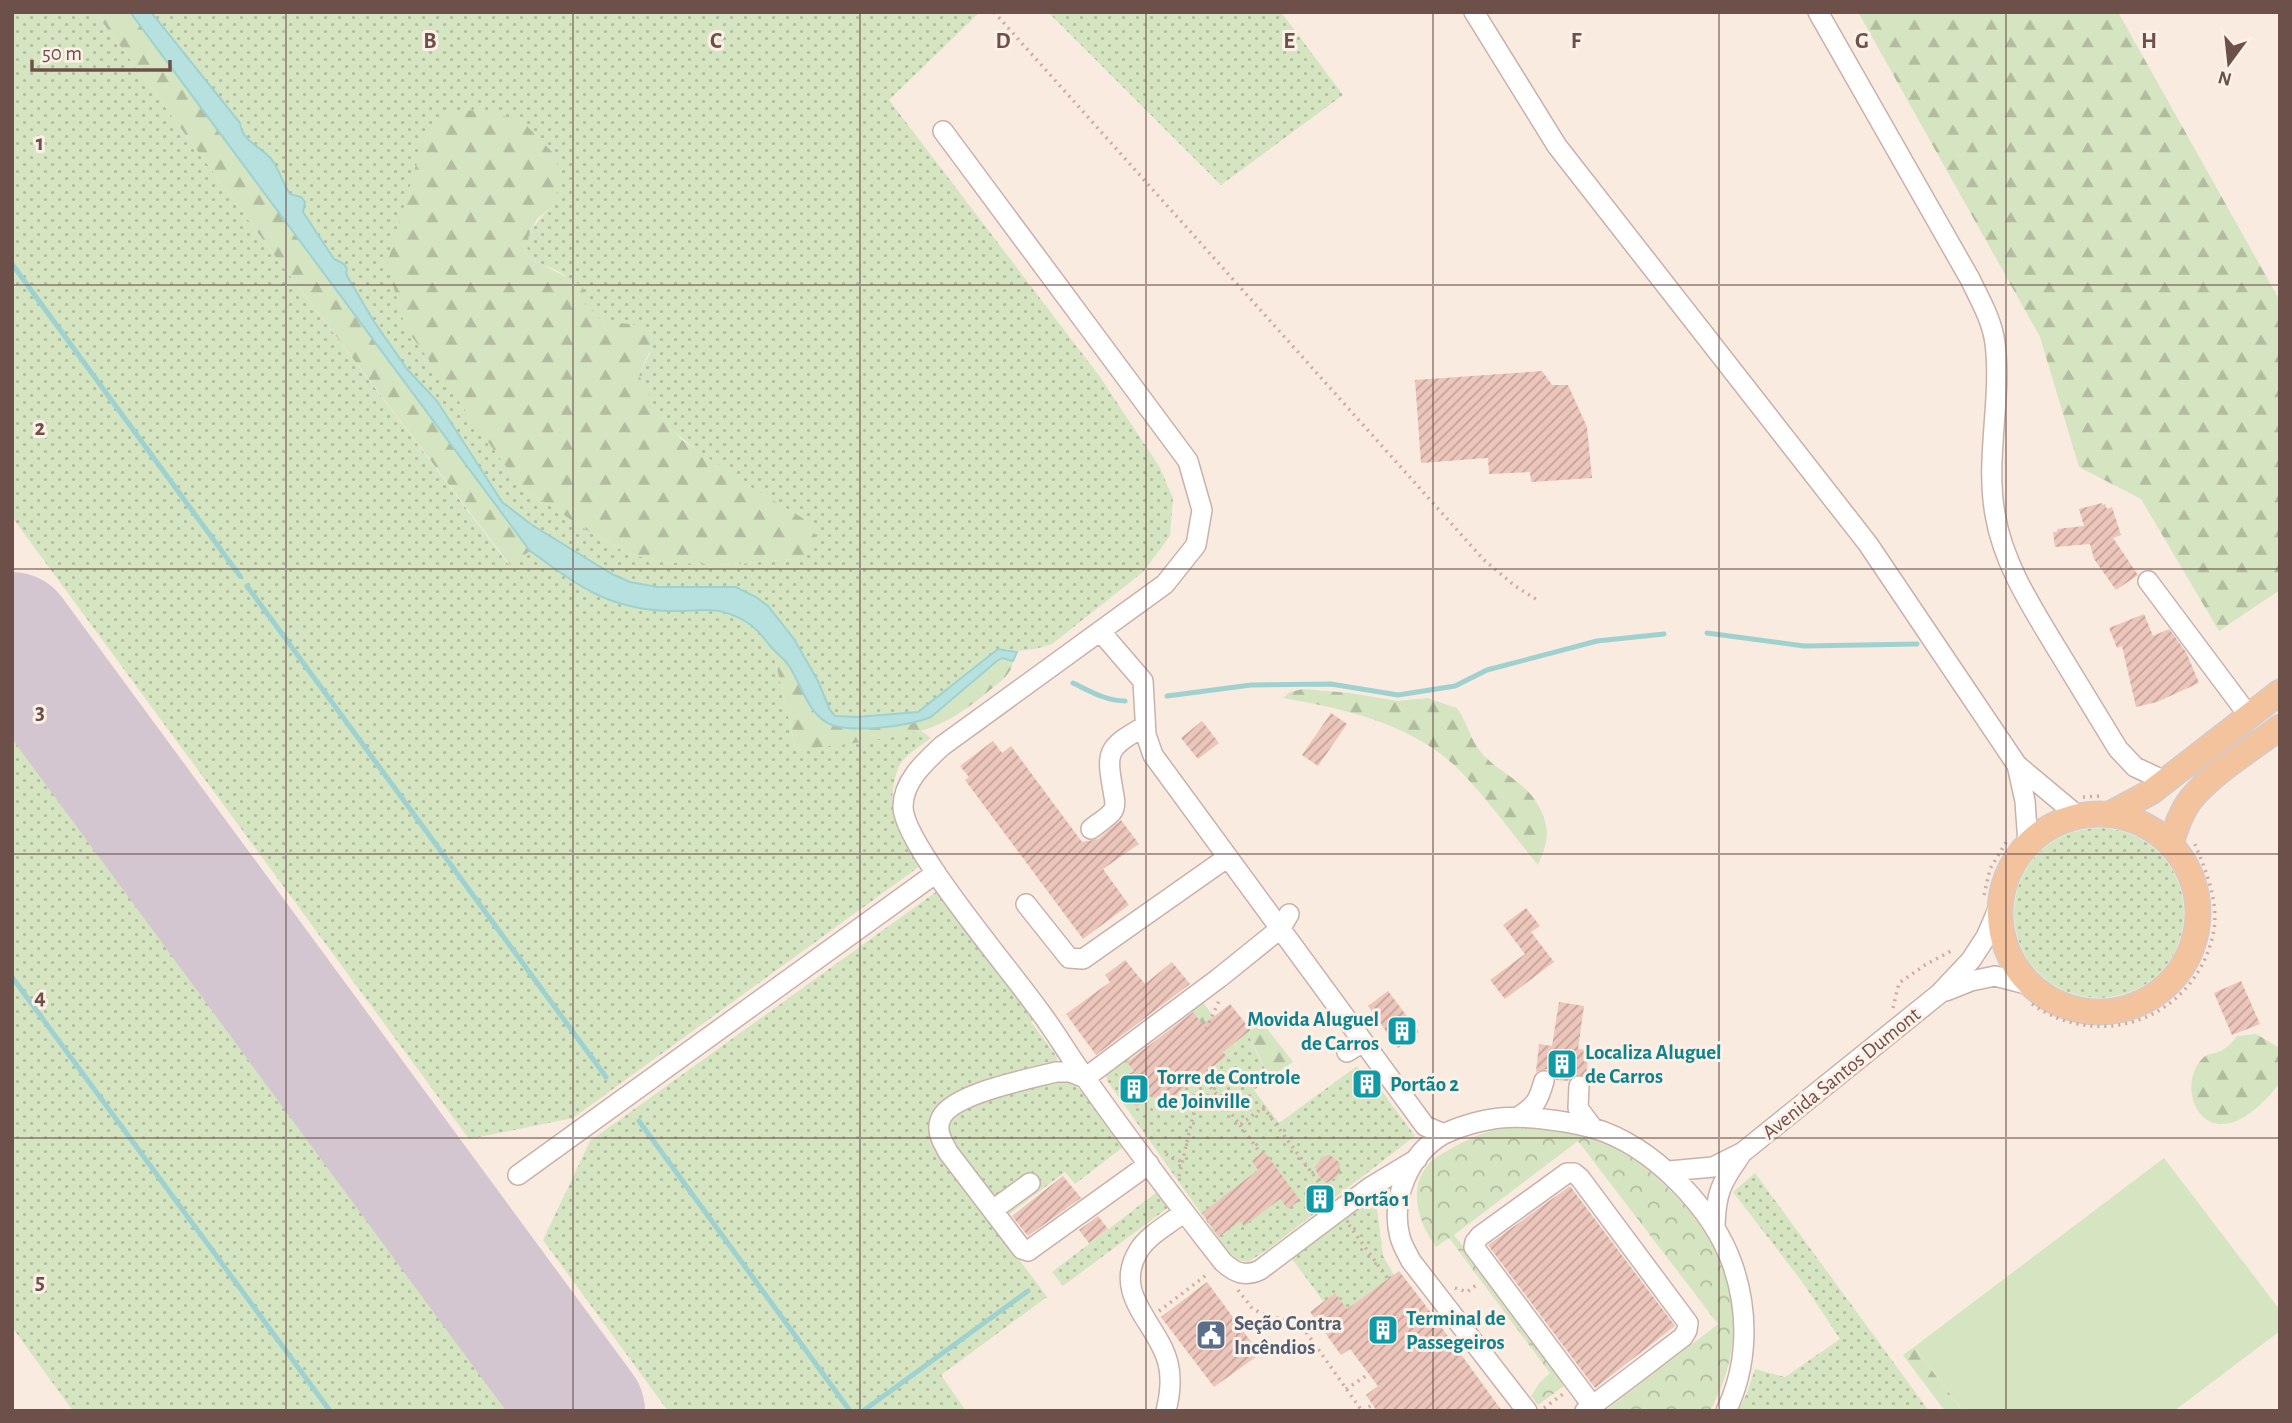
<svg xmlns="http://www.w3.org/2000/svg" width="2292" height="1423" font-family="'Alegreya Sans',sans-serif">
	<defs>
		<pattern id="grass-dots" width="8" height="8" patternUnits="userSpaceOnUse" patternTransform="scale(1.75)"><rect width="8" height="8" fill="#d6e5c1"/><path d="M2 2h.1M6 6h.1" fill="none" stroke="#b2bc9f" stroke-width="1.8" stroke-linecap="round"/></pattern>
		<pattern id="forest-firs" width="22" height="20" patternUnits="userSpaceOnUse" patternTransform="scale(1.75)"><rect width="22" height="20" fill="#d6e5c1"/><path d="M5 1l3.5 6h-7zM16 11l3.5 6h-7z" fill="#b2bc9f"/></pattern>
		<pattern id="park-crowns" width="20" height="18" patternUnits="userSpaceOnUse" patternTransform="scale(1.75)"><rect width="20" height="18" fill="#d6e5c1"/><path d="M2 6a3 3 0 1 1 6 0M12 15a3 3 0 1 1 6 0" fill="none" stroke="#b2bc9f"/></pattern>
		<pattern id="building-hatch" width="6" height="6" patternUnits="userSpaceOnUse" patternTransform="scale(1.75)"><rect width="6" height="6" fill="#ecc5bb"/><path d="M-1 1l2-2M0 6l6-6M5 7l2-2" fill="none" stroke="#c3a29a"/></pattern>
	</defs>
	<rect width="100%" height="100%" fill="#faebe0"/>
	<!-- grass -->
	<path fill="url(#grass-dots)" fill-rule="evenodd" d="M 12,12 L 95,12 L 275,256 L 509,565 L 530,551 L 584,589 L 626,605 L 672,611 L 719,609 L 752,625 L 773,650 L 796,750 L 921,731 L 931,738 C 921,746 908,753 901,763 C 897,769 895,777 894,784 C 887,820 902,837 920,866 L 573,1118 L 469,1139 L 12,517 Z
		M 151,12 L 980,12 L 889,100 L 1100,377 L 1159,466 L 1173,498 L 1170,536 L 1143,572 L 1052,644 C 1036,649 1022,653 1006,649 L 918,712 L 857,717 L 840,717 L 831,713 L 794,639 L 768,606 L 756,597 L 736,587 L 657,587 L 630,582 L 612,574 L 532,525 L 502,502 L 437,401 L 407,369 L 373,320 L 339,262 L 334,259 L 302,211 L 296,194 L 290,194 C 283,184 279,169 272,160 C 261,146 242,142 240,123 ZM 554,205 C 540,217 511,246 538,262 C 546,267 560,270 566,277 C 578,290 588,316 605,322 C 612,325 624,323 632,324 L 650,353 L 639,375 C 644,386 648,399 655,409 C 685,452 761,493 806,520 L 802,558 L 727,565 L 661,562 L 627,553 L 591,533 L 520,486 L 387,265 Z
		M 1048,12 L 1281,12 L 1343,95 L 1221,185 Z
		M 12,732 L 509,1411 L 73,1411 L 12,1327 Z
		M2014 913a85 85 0 1 1 170 0a85 85 0 1 1-170 0Z
		M 940,889 L 1037,1017 L 1031,1022 L 1057,1057 L 1057,1066 L 961,1095 L 938,1150 L 1047,1297 L 941,1375 L 966,1411 L 668,1411 L 543,1240 L 590,1141 Z
		M 1251,1030 L 1249,1036 C 1255,1051 1263,1064 1270,1078 L 1254,1090 L 1279,1123 L 1357,1066 L 1364,1077 L 1378,1086 L 1415,1136 L 1267,1250 L 1248,1262 L 1236,1259 L 1227,1250 L 1108,1082 L 1105,1073 L 1109,1063 L 1120,1077 L 1132,1068 L 1162,1106 L 1238,1048 L 1235,1043 Z
		M 1055,1079 C 1086,1082 1107,1122 1126,1145 L 1075,1184 L 1065,1172 L 1008,1215 L 950,1140 L 947,1123 L 961,1107 Z
		M 1755,1173 L 1929,1411 L 1738,1411 L 1747,1393 L 1755,1369 L 1785,1377 L 1840,1339 L 1803,1283 L 1733,1192 Z
		M 1157,1192 L 1169,1207 L 1063,1286 L 1052,1272 Z
		M 1372,1203 L 1377,1208 L 1383,1256 L 1394,1275 L 1347,1309 L 1335,1293 L 1324,1302 L 1292,1259 L 1356,1210 Z"/>
	<!-- forest -->
	<path fill="url(#forest-firs)" d="M 95,12 L 130,12 L 530,551 L 510,565 L 275,256 Z
		M 1858,12 L 2118,12 L 2280,301 L 2280,590 L 2219,631 L 2141,499 L 2079,467 L 2040,337 Z
		M 487,110 L 525,124 L 553,153 L 562,176 L 554,205 L 537,219 L 529,234 L 527,249 L 534,260 L 583,286 L 585,304 L 604,322 L 632,324 L 647,328 L 654,342 L 639,375 L 655,408 L 682,440 L 754,489 L 806,520 L 815,535 L 814,546 L 802,558 L 727,565 L 661,562 L 627,553 L 591,533 L 520,486 L 405,327 L 387,264 L 425,134 L 451,111 Z
		M 773,650 C 788,659 794,675 802,689 C 809,703 817,715 830,723 C 847,735 901,723 922,721 L 931,717 L 998,660 L 1002,658 L 1013,661 C 1012,674 1000,682 990,690 C 970,707 947,724 920,731 C 880,741 837,745 796,750 Z
		M 1303,689 L 1350,693 L 1398,701 L 1427,698 L 1457,708 C 1466,720 1469,735 1477,747 C 1497,775 1528,779 1542,813 C 1551,833 1546,846 1538,865 C 1513,835 1490,802 1463,774 C 1418,725 1345,709 1283,698 L 1290,692 Z
		M 1198,996 L 1238,1048 L 1227,1056 L 1192,1011 L 1127,1061 L 1132,1068 L 1120,1078 L 1109,1063 Z
		M 1262,1022 L 1293,1062 L 1270,1078 L 1249,1036 L 1251,1030 Z
		M 2256,1034 L 2280,1048 L 2280,1083 C 2267,1099 2250,1118 2230,1123 C 2195,1132 2179,1083 2202,1059 C 2207,1053 2214,1054 2221,1051 C 2228,1047 2233,1041 2237,1036 Z
		M 1914,1347 L 1963,1411 L 1945,1411 L 1903,1355 Z"/>
	<!-- park -->
	<path fill="url(#park-crowns)" d="M 1511,1127 C 1545,1128 1583,1132 1614,1148 C 1635,1158 1653,1173 1669,1189 C 1734,1251 1754,1330 1710,1411 L 1605,1411 L 1718,1324 L 1578,1141 L 1454,1235 L 1568,1383 L 1538,1405 L 1531,1396 L 1540,1382 L 1550,1373 L 1449,1238 L 1436,1247 C 1420,1225 1407,1191 1427,1166 C 1433,1158 1445,1152 1454,1147 C 1473,1136 1489,1130 1511,1127 Z"/>
	<!-- pitch -->
	<path fill="#d6e5c1" d="M 2164,1158 L 2280,1310 L 2280,1331 L 2174,1411 L 1963,1411 L 1914,1347 Z"/>
	<!-- water -->
	<path fill="#b7e1df" stroke="#9fd1d0" stroke-width="2" d="M 130,12 L 151,12 L 240,123 C 242,142 261,146 272,160 C 279,169 283,184 290,194 L 301,197 L 305,202 L 303,212 L 334,259 L 344,264 L 347,269 L 346,274 L 373,320 L 407,369 L 437,401 L 502,502 L 532,525 L 612,574 L 630,582 L 657,587 L 736,587 L 756,597 L 768,606 L 794,639 L 818,681 L 830,710 L 835,716 L 857,717 L 918,712 L 998,649 L 1017,652 L 1013,661 L 1002,658 L 998,660 L 931,717 C 909,726 855,733 832,725 C 808,716 802,685 789,666 C 784,658 777,654 771,647 C 763,637 757,628 745,621 C 717,605 704,611 674,611 C 659,611 641,609 626,605 C 589,596 560,572 530,551 Z"/>
	<g fill="none" stroke-linecap="round" stroke-linejoin="round">
		<!-- stream -->
		<path stroke="#9fd1d0" stroke-width="5" d="M 12,264 L 240,576
			M 247,586 L 606,1077
			M 1707,633 L 1804,646 L 1917,644
			M 1073,683 C 1090,691 1106,701 1125,701
			M 1167,696 L 1251,685 L 1331,684 L 1398,695 L 1455,686 L 1487,670 L 1597,641 L 1664,634
			M 12,977 L 330,1411
			M 639,1121 L 850,1411
			M 863,1411 L 1028,1291"/>
		<!-- runway -->
		<path stroke="#d3c6d0" stroke-width="124" d="M 12,634 L 583,1411"/>
	</g>
	<!-- building -->
	<path fill="url(#building-hatch)" d="M 1542,371 L 1552,385 L 1568,385 L 1587,427 L 1592,478 L 1531,482 L 1530,472 L 1489,474 L 1488,458 L 1421,463 L 1415,380 Z
		M 2102,503 L 2102,505 L 2105,504 L 2107,509 L 2112,507 L 2121,535 L 2113,538 L 2138,575 L 2116,590 L 2094,559 L 2090,544 L 2055,547 L 2053,532 L 2057,532 L 2057,529 L 2084,526 L 2079,509 Z
		M 2144,614 L 2153,636 L 2169,629 L 2186,652 L 2199,683 L 2157,702 L 2136,707 L 2122,646 L 2117,648 L 2109,628 Z
		M 1331,713 L 1347,724 L 1318,766 L 1302,755 Z
		M 1202,721 L 1219,743 L 1198,759 L 1181,738 Z
		M 993,741 L 1002,753 L 1011,746 L 1082,842 L 1098,839 L 1121,820 L 1139,844 L 1103,869 L 1129,905 L 1083,939 L 965,780 L 969,777 L 960,766 Z
		M 1526,908 L 1540,926 L 1531,932 L 1554,962 L 1505,999 L 1490,980 L 1525,954 L 1503,925 Z
		M 1125,960 L 1145,984 L 1172,962 L 1190,984 L 1096,1055 L 1066,1014 L 1110,982 L 1105,975 Z
		M 2241,981 L 2260,1024 L 2232,1035 L 2214,993 Z
		M 1388,991 L 1419,1032 L 1398,1048 L 1368,1006 Z
		M 1559,1002 L 1584,1006 L 1578,1049 L 1589,1050 L 1586,1076 L 1574,1075 L 1568,1081 L 1556,1080 L 1553,1073 L 1547,1069 L 1536,1072 L 1539,1044 L 1552,1046 Z
		M 1230,1004 L 1251,1030 L 1223,1052 L 1227,1056 L 1162,1106 L 1152,1094 L 1136,1107 L 1118,1084 L 1134,1071 L 1127,1062 L 1193,1012 L 1203,1025 Z
		M 1370,1072 L 1380,1085 L 1365,1096 L 1355,1083 Z
		M 1264,1151 L 1300,1200 L 1288,1209 L 1280,1199 L 1244,1226 L 1240,1221 L 1219,1237 L 1202,1213 L 1258,1170 L 1252,1161 Z
		M 1330,1155 L 1340,1163 L 1340,1171 L 1336,1178 L 1326,1183 L 1318,1175 L 1315,1167 L 1322,1157 Z
		M 1063,1176 L 1081,1198 L 1028,1236 L 1012,1216 Z
		M 1570,1186 L 1675,1326 L 1595,1388 L 1488,1245 Z
		M 1098,1216 L 1108,1229 L 1089,1243 L 1079,1230 Z
		M 1399,1271 L 1423,1302 L 1502,1411 L 1377,1411 L 1366,1395 L 1378,1386 L 1350,1349 L 1341,1355 L 1310,1312 L 1335,1293 L 1347,1309 Z
		M 1207,1282 L 1260,1354 L 1214,1387 L 1161,1317 Z"/>
	<g fill="none" stroke-linecap="round" stroke-linejoin="round">
		<!-- minor casing -->
		<g stroke="#c9b1a9" stroke-width="22">
			<path id="minor" d="M 1474,12 L 1557,146 L 1868,544 L 2017,765 L 2078,816
				M 1818,12 L 1970,279 C 1980,300 1992,320 1995,343 C 2002,399 1985,458 1995,514 C 2003,563 2031,606 2057,649 C 2077,682 2098,716 2118,749 L 2135,767 L 2165,781
				M 943,131 L 1188,461 L 1202,510 L 1196,545 L 1165,584 L 942,746 C 925,762 903,781 903,807 C 903,844 1012,972 1038,1009 C 1055,1031 1069,1056 1086,1079 C 1130,1141 1176,1202 1223,1262 C 1235,1273 1245,1277 1260,1270 L 1369,1188 L 1417,1159
				M 2148,581 L 2249,716
				M 1100,631 L 1143,681 L 1146,735 L 1153,755 L 1425,1126 L 1444,1134
				M 2017,765 L 2025,801 L 2028,844
				M 1091,829 C 1097,824 1107,818 1112,812 C 1116,807 1115,801 1114,796 C 1106,751 1105,749 1145,726
				M 1026,904 L 1069,958 L 1083,959 L 1228,857
				M 1946,991 L 1971,981 L 1995,976 L 2030,985
				M 1347,1052 L 1363,1042
				M 1085,1078 L 1070,1072 L 1056,1072 C 1030,1079 947,1094 940,1121 C 936,1132 943,1142 948,1152 L 1022,1249 L 1028,1251 L 1149,1164
				M 1085,1078 L 1219,978 L 1281,928 L 1289,914
				M 1579,1086 L 1578,1108 L 1593,1128
				M 1518,1117 C 1536,1105 1538,1102 1544,1081
				M 1669,1171 L 1713,1167 L 1743,1152 L 1939,994 L 1971,960 L 1986,937 L 1999,907
				M 518,1175 L 936,873
				M 993,1210 L 1030,1183
				M 1715,1226 C 1716,1193 1721,1183 1740,1156
				M 1166,1411 C 1170,1395 1172,1379 1168,1363 C 1158,1323 1111,1295 1139,1250 C 1149,1234 1170,1224 1184,1212
				M 1527,1411 L 1411,1261 C 1407,1253 1402,1245 1400,1237 C 1390,1199 1409,1155 1442,1135 C 1455,1128 1478,1121 1493,1119 C 1520,1114 1567,1121 1593,1128 C 1653,1146 1713,1208 1733,1266 C 1749,1313 1748,1366 1726,1411
				M 1585,1411 C 1618,1387 1650,1362 1683,1337 L 1687,1330 L 1688,1323 L 1580,1178 L 1574,1173 L 1567,1173 L 1480,1236 L 1475,1242 L 1474,1247 L 1592,1405"/>
		</g>
		<!-- major casing -->
		<g stroke="#d4cac9" stroke-width="27">
			<path id="major" d="M2000 913a99 99 0 1 1 198 0a99 99 0 1 1-198 0Z
				M 2110,814 L 2151,792 L 2280,692
				M 2171,843 C 2176,828 2181,812 2191,799 C 2213,772 2252,749 2280,727"/>
		</g>
		<!-- path -->
		<path stroke="#d0a99f" stroke-width="3.5" stroke-dasharray="2 5" stroke-linecap="butt" d="M 994,12 L 1483,559 L 1515,586 L 1539,601
			M 2083,797 L 2100,796
			M 1984,895 L 1990,869 L 2008,839
			M 2032,1004 C 2101,1053 2194,1018 2213,935 C 2220,903 2206,871 2194,842
			M 1893,1008 L 1899,983 L 1925,965 L 1951,951
			M 1206,1029 L 1219,1001
			M 1202,1076 L 1240,1125 L 1265,1106
			M 1263,1107 L 1329,1196
			M 1240,1125 L 1261,1154
			M 1166,1154 L 1182,1162
			M 1179,1176 L 1194,1112 L 1179,1093
			M 1349,1225 L 1388,1279
			M 1455,1288 L 1467,1292 L 1479,1283
			M 1238,1290 L 1252,1308 L 1260,1313 L 1301,1325 L 1362,1411
			M 1159,1311 L 1209,1273
			M 1346,1389 L 1369,1374
			M 1544,1408 L 1563,1394
			M 1363,1411 L 1372,1405"/>
		<!-- minor -->
		<use href="#minor" stroke="#fff" stroke-width="19"/>
		<!-- major -->
		<use href="#major" stroke="#f3c39e" stroke-width="24"/>
	</g>
	<!-- grid -->
	<path fill="none" stroke="#6e504a" stroke-width="2" stroke-opacity="0.55" d="M 286,12 L 286,1411M 573,12 L 573,1411M 860,12 L 860,1411M 1146,12 L 1146,1411M 1433,12 L 1433,1411M 1719,12 L 1719,1411M 2006,12 L 2006,1411M 12,285 L 2280,285M 12,569 L 2280,569M 12,854 L 2280,854M 12,1138 L 2280,1138"/>
	<!-- icons -->
	<defs>
		<g id="building-square" transform="scale(1.575)"><rect x="-9" y="-9" width="18" height="18" rx="4" fill="#0f9aa8" stroke="#fdf0e6"/><path d="M-4-6H4V6H1V3H-1V6H-4ZM-2.5-4.3h1.7v1.8h-1.7ZM.8-4.3h1.7v1.8H.8ZM-2.5-1h1.7V.8h-1.7ZM.8-1h1.7V.8H.8Z" fill="#fff"/></g>
		<g id="civic-square" transform="scale(1.575)"><rect x="-9" y="-9" width="18" height="18" rx="4" fill="#5c6f8a" stroke="#fdf0e6"/><path d="M-.6-6.5H3V-4.5H.6V-3L4-1V1h2V6H-6V1h2V-1L-.6-3ZM-1.2 2.5V6h2.4V2.5Z" fill="#fff"/></g>
	</defs>
	<g fill-rule="evenodd">
		<use href="#building-square" x="1402" y="1031"/>
		<use href="#building-square" x="1562" y="1064"/>
		<use href="#building-square" x="1367" y="1084"/>
		<use href="#building-square" x="1134" y="1089"/>
		<use href="#building-square" x="1320" y="1199"/>
		<use href="#building-square" x="1383" y="1330"/>
		<use href="#civic-square" x="1211" y="1335"/>
	</g>
	<g text-anchor="middle" stroke-width="6" stroke-linejoin="round" paint-order="stroke">
		<!-- culture labels -->
		<g font-size="21" font-weight="bold" fill="#0d838f" stroke="#fdf0e6" text-anchor="start">
			<text x="1379" y="1026" text-anchor="end">Movida Aluguel<tspan x="1379" dy="24">de Carros</tspan></text>
			<text x="1585" y="1059">Localiza Aluguel<tspan x="1585" dy="24">de Carros</tspan></text>
			<text x="1157" y="1084">Torre de Controle<tspan x="1157" dy="24">de Joinville</tspan></text>
			<text x="1390" y="1091">Portão 2</text>
			<text x="1343" y="1206">Portão 1</text>
			<text x="1406" y="1325">Terminal de<tspan x="1406" dy="24">Passegeiros</tspan></text>
		</g>
		<!-- street labels -->
		<g font-size="21" fill="#6e504a" stroke="#fdf0e6">
			<text transform="translate(1841 1073) rotate(-39)" y="7">Avenida Santos Dumont</text>
		</g>
		<!-- service labels -->
		<g font-size="21" font-weight="bold" fill="#4e5e75" stroke="#fdf0e6" text-anchor="start">
			<text x="1234" y="1330">Seção Contra<tspan x="1234" dy="24">Incêndios</tspan></text>
		</g>
	</g>
	<g font-size="23" text-anchor="middle" font-weight="bold" fill="#6e504a" stroke="#fdf0e6" stroke-width="6" stroke-linejoin="round" paint-order="stroke">
		<text x="430" y="48">B</text>
		<text x="716" y="48">C</text>
		<text x="1003" y="48">D</text>
		<text x="1289" y="48">E</text>
		<text x="1576" y="48">F</text>
		<text x="1862" y="48">G</text>
		<text x="2149" y="48">H</text>
		<text x="40" y="150">1</text>
		<text x="40" y="435">2</text>
		<text x="40" y="719">3</text>
		<text x="40" y="1004">4</text>
		<text x="40" y="1289">5</text>
	</g>
	<!-- border -->
	<rect width="2292" height="1423" fill="none" stroke="#6e504a" stroke-width="28"/>
	<!-- north arrow -->
	<g transform="translate(2229 63) rotate(195)" stroke="#fdf0e6" stroke-width="5" paint-order="stroke">
	<path d="M0-5L12 26L0 18L-12 26Z" fill="#6e504a"/>
	<text y="-10" font-size="19" font-weight="bold" text-anchor="middle" fill="#6e504a">N</text>
	</g>
	<!-- scale -->
	<path d="M32 60v10h138v-10" fill="none" stroke="#6e504a" stroke-width="3.5"/>
	<text x="42" y="60" font-size="21" fill="#6e504a" stroke="#fdf0e6" stroke-width="5" paint-order="stroke">50 m</text>
</svg>
